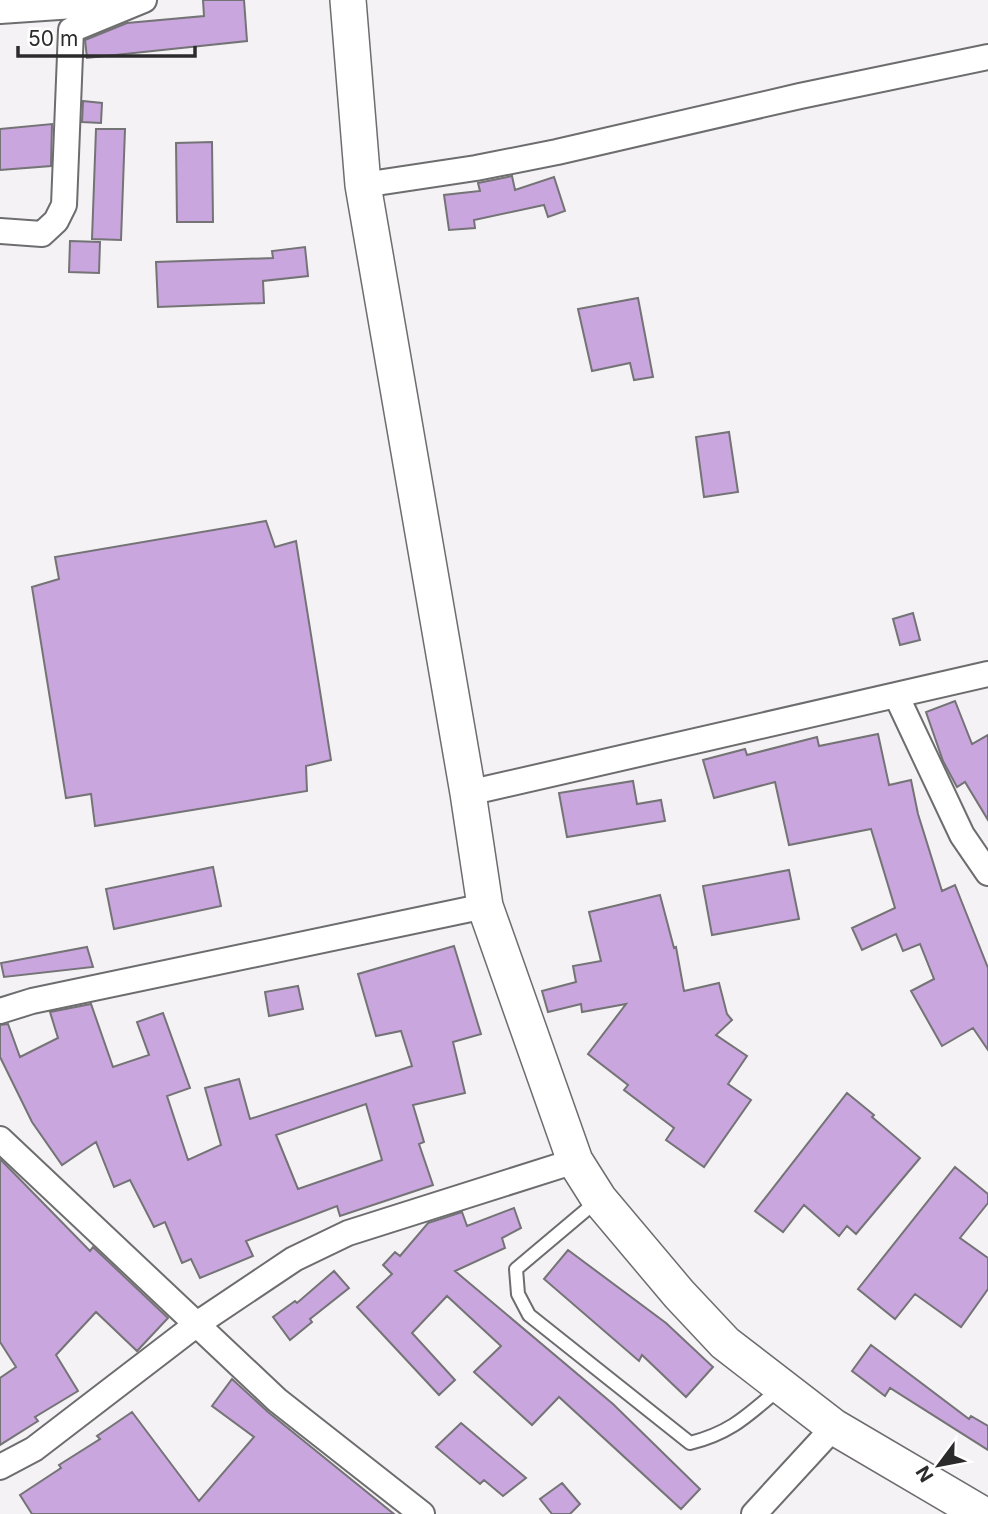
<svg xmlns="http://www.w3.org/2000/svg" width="988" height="1514" font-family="Inter,sans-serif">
	<rect width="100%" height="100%" fill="#f4f2f5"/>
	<!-- building -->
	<path fill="#c9a6de" stroke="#747375" stroke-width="2" fill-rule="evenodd" d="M 203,0 L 244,0 L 247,41 L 87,58 L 85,40 L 127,23 L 204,16 Z
		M 83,101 L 102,103 L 101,123 L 82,122 Z
		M 52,124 L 51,166 L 0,170 L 0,129 Z
		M 96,129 L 125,129 L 121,240 L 92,239 Z
		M 212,142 L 213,222 L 177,222 L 176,143 Z
		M 512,176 L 515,190 L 554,177 L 565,211 L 548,217 L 544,205 L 474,220 L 475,228 L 449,230 L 444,195 L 480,191 L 478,183 Z
		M 70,241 L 100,242 L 99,273 L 69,272 Z
		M 305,247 L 308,276 L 263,281 L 264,303 L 158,307 L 156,262 L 273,258 L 272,251 Z
		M 638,298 L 653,377 L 634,380 L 630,363 L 592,371 L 578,309 Z
		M 729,432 L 738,492 L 704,497 L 696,437 Z
		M 266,521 L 275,547 L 296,541 L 331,760 L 306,766 L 307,791 L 95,826 L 91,794 L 66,798 L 32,587 L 59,579 L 55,557 Z
		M 913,613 L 920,640 L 900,645 L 893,619 Z
		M 955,701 L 972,744 L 988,735 L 988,820 L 965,782 L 957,787 L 943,761 L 926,712 Z
		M 878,734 L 889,785 L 911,780 L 918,814 L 942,891 L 955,885 L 988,968 L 988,1050 L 973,1028 L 942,1046 L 911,991 L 934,979 L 920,944 L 903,951 L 896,934 L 862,950 L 852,928 L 895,908 L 871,829 L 789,845 L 775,782 L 714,798 L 703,760 L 745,749 L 747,755 L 817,737 L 819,746 Z
		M 633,781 L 637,804 L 661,800 L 665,821 L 567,837 L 559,793 Z
		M 213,867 L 221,906 L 114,929 L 106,889 Z
		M 789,870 L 799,919 L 712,935 L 703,886 Z
		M 660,895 L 674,948 L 676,947 L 684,991 L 719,983 L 727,1014 L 732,1020 L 716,1035 L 747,1056 L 728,1084 L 751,1100 L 704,1167 L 666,1140 L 674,1128 L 624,1090 L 628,1085 L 588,1054 L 626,1004 L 582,1012 L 581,1004 L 548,1012 L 542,991 L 576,982 L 573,966 L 601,961 L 589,912 Z
		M 454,946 L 481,1034 L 453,1042 L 465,1093 L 413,1105 L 424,1142 L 419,1144 L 433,1185 L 340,1216 L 337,1206 L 246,1241 L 253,1256 L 200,1278 L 191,1259 L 182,1263 L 165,1222 L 154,1227 L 130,1180 L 114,1187 L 96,1142 L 62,1165 L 32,1122 L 0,1057 L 0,1025 L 8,1024 L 20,1057 L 58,1038 L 50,1012 L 91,1004 L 113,1067 L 149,1055 L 137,1022 L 163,1013 L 190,1088 L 167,1096 L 188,1160 L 221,1145 L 205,1088 L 239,1079 L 250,1119 L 412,1066 L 401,1031 L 376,1036 L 358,974 ZM 366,1104 L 382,1160 L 298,1189 L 276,1135 Z
		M 87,947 L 93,967 L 4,977 L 1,963 Z
		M 298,986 L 303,1009 L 269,1016 L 265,992 Z
		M 847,1093 L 874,1115 L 872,1117 L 920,1158 L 856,1234 L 847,1226 L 839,1236 L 804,1205 L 783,1232 L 755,1211 Z
		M 0,1159 L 90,1251 L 93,1247 L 168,1318 L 137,1351 L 96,1312 L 56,1355 L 78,1391 L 35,1417 L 38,1421 L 0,1445 L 0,1378 L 16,1367 L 0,1342 Z
		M 955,1167 L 988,1194 L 988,1203 L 960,1238 L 988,1258 L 988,1289 L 961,1327 L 915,1294 L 895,1319 L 858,1289 Z
		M 514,1208 L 521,1228 L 502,1238 L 505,1248 L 455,1271 L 613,1404 L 700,1489 L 681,1509 L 559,1397 L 532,1425 L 474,1372 L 501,1346 L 447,1296 L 412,1333 L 455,1380 L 439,1395 L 357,1307 L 392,1274 L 383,1265 L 395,1252 L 400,1256 L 428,1223 L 462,1212 L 467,1226 Z
		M 568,1250 L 666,1323 L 713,1367 L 686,1397 L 642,1355 L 639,1361 L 544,1279 Z
		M 334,1271 L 349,1288 L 310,1319 L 312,1322 L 290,1340 L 273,1317 L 295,1301 L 297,1303 Z
		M 871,1345 L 969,1419 L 971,1416 L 988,1426 L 988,1450 L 890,1388 L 885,1396 L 852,1371 Z
		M 232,1379 L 268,1412 L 394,1514 L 32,1514 L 20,1495 L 61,1468 L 59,1465 L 100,1439 L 97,1436 L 132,1412 L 199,1501 L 254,1437 L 212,1406 Z
		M 461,1423 L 526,1478 L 503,1496 L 484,1480 L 480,1484 L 436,1447 Z
		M 562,1483 L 580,1504 L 570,1514 L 552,1514 L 540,1499 Z"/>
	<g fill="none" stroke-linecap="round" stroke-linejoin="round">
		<!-- lane casing -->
		<g stroke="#6d6c6e" stroke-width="16">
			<path id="lane" d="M 598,1200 L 516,1269 L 518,1294 L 529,1315 L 690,1443 C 731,1433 748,1415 779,1389"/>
		</g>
		<!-- street casing -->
		<g stroke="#6d6c6e" stroke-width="28">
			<path id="street" d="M 0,11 L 118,3
				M 363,185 L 476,168 L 557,152 L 800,96 L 988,57
				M 0,231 L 42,234 L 56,221 L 64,205 L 71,30 L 144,0
				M 896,695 L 962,835 L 988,873
				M 468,793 L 988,674
				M 0,1011 L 32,1001 L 485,906
				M 0,1139 L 277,1400 L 422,1514
				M 0,1467 L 34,1449 L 197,1324 L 294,1259 L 348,1233 L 575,1161
				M 754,1514 L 834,1427"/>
		</g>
		<!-- secondary casing -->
		<g stroke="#6d6c6e" stroke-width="38">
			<path id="secondary" d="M 348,0 L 363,185 L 468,793 L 485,906 L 575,1161 L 599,1199 L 679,1294 L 725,1343 L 834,1427 L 982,1514"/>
		</g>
		<!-- lane -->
		<use href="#lane" stroke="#fff" stroke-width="12"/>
		<!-- street -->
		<use href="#street" stroke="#fff" stroke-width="24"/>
		<!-- secondary -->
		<use href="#secondary" stroke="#fff" stroke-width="35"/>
	</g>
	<!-- north arrow -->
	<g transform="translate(939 1465) rotate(238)" stroke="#ffffff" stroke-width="5" paint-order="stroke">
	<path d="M0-5L12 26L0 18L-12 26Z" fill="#2c2b2c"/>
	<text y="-10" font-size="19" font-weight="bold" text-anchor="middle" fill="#2c2b2c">N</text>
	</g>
	<!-- scale -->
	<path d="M18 46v10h177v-10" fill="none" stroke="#2c2b2c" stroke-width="3.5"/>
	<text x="28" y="46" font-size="21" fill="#2c2b2c" stroke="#ffffff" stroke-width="5" paint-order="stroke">50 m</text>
</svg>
